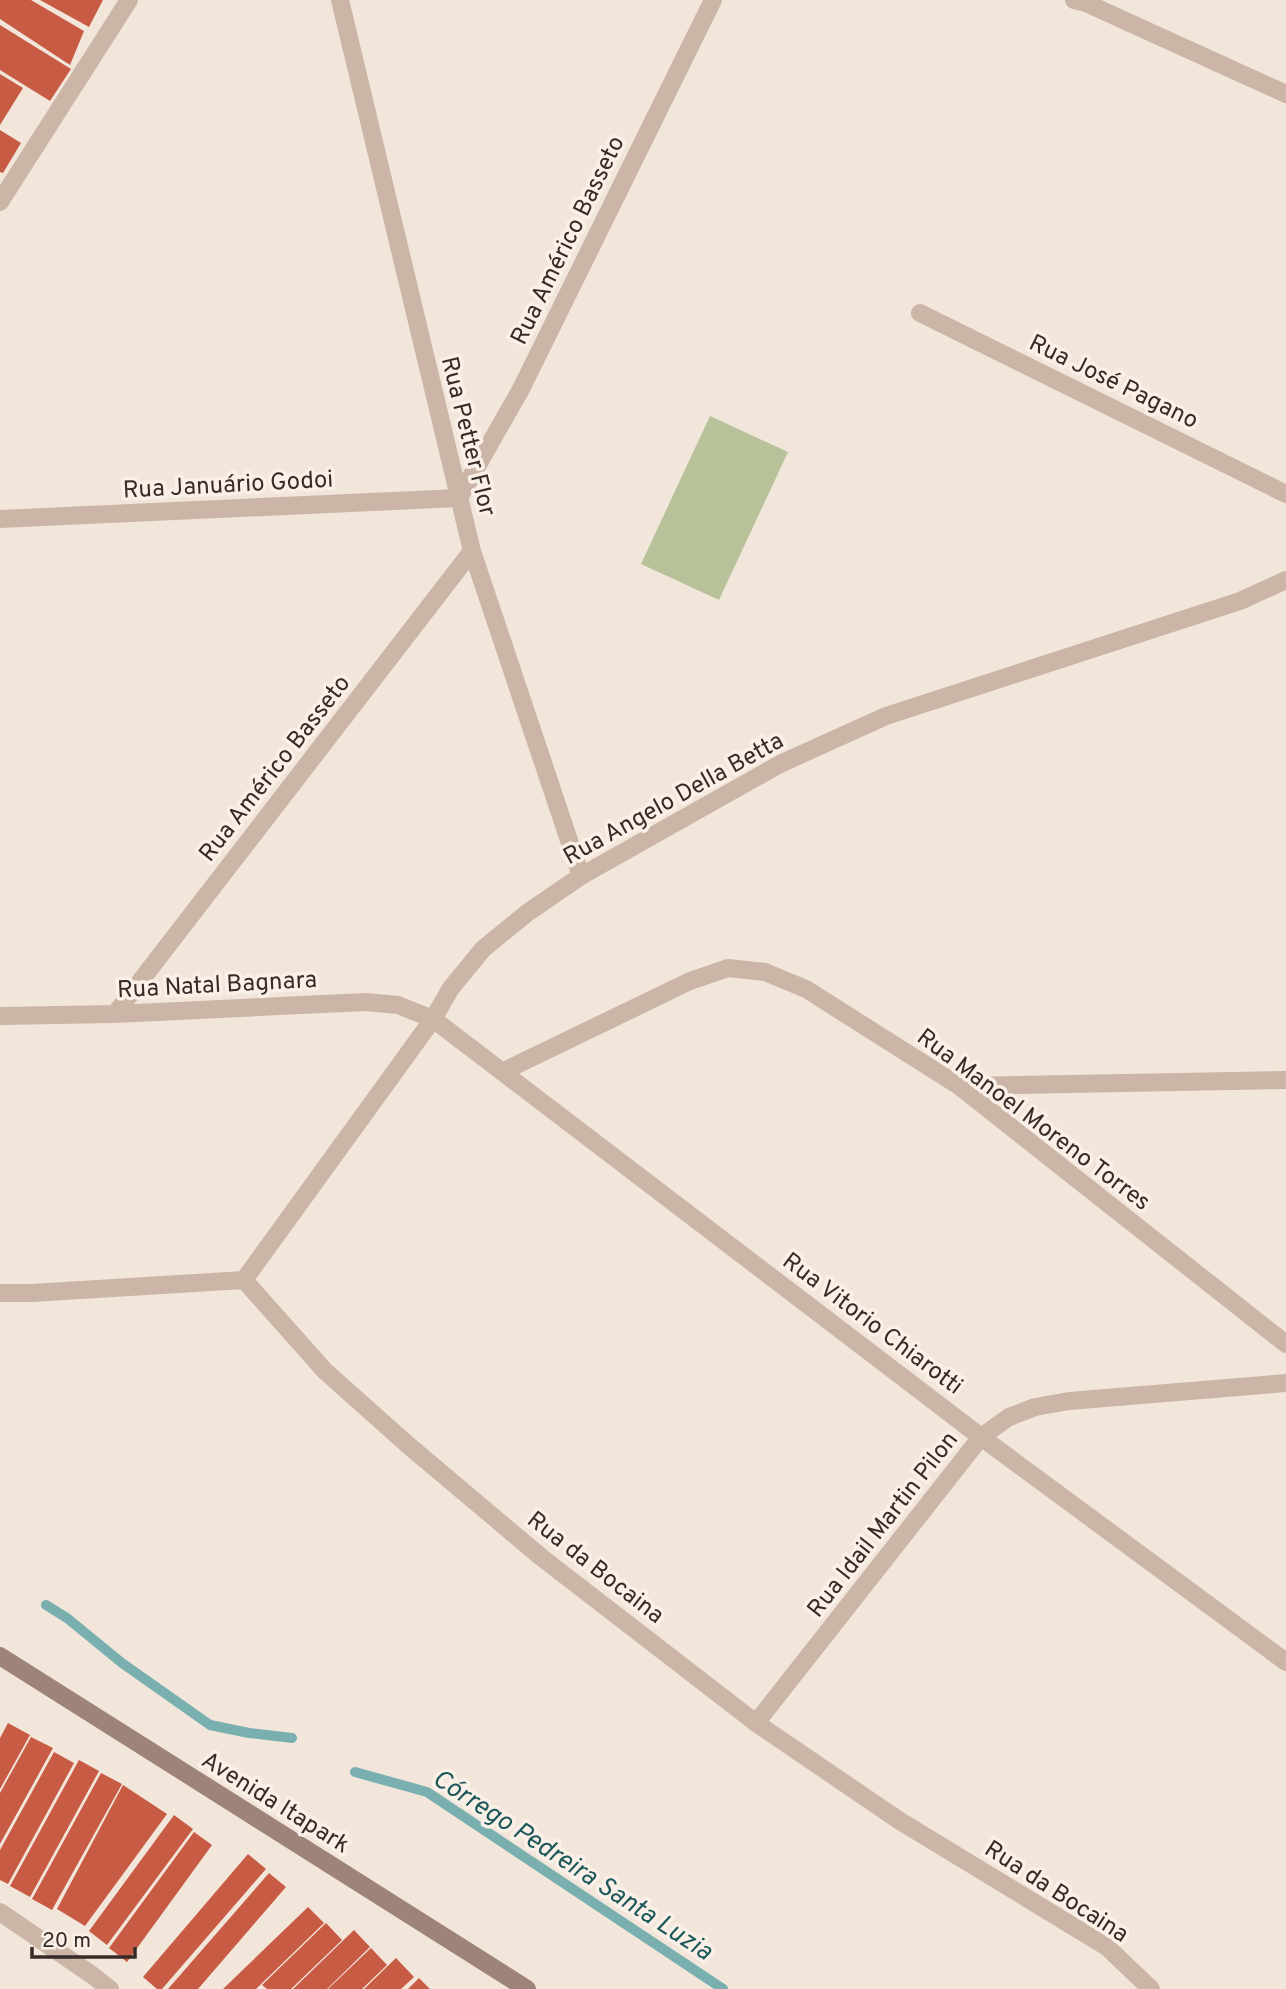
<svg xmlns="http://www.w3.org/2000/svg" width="1286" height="1989" font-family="Overpass,sans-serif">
	<rect width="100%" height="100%" fill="#f2e6db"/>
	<!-- green -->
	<path fill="#b7c29a" d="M 710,416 L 788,452 L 719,600 L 641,564 Z"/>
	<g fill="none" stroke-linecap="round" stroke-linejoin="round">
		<!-- stream -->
		<path stroke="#79b0af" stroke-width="10" d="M 46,1605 L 67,1618 L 122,1663 L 210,1725 L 249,1733 L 292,1738
			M 355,1772 L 427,1792 L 723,1989"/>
	</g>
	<!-- building -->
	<path fill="#c85b43" d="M 0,0 L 31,0 L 84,31 L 70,65 L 0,19 Z
		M 40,0 L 103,0 L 89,27 Z
		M 0,25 L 71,69 L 50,101 L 0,70 Z
		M 0,74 L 23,88 L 0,125 Z
		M 0,130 L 21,143 L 3,173 L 0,172 Z
		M 8,1723 L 30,1735 L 0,1789 L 0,1738 Z
		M 31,1737 L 53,1748 L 0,1844 L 0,1793 Z
		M 54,1752 L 74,1763 L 8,1884 L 0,1880 L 0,1850 Z
		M 79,1760 L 99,1771 L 30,1897 L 10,1886 Z
		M 101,1773 L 122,1784 L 52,1910 L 32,1899 Z
		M 123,1785 L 167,1814 L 85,1926 L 57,1909 Z
		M 174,1815 L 193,1829 L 107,1945 L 89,1931 Z
		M 194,1832 L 212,1845 L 127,1962 L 109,1948 Z
		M 248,1854 L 266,1869 L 162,1989 L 157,1989 L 143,1977 Z
		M 269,1873 L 286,1887 L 198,1989 L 168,1989 Z
		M 308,1907 L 324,1923 L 256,1989 L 223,1989 Z
		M 326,1923 L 342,1940 L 291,1989 L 267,1989 L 262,1985 Z
		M 354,1930 L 370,1947 L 327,1989 L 293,1989 Z
		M 371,1948 L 387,1965 L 362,1989 L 328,1989 Z
		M 396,1958 L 414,1977 L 401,1989 L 364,1989 Z
		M 419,1978 L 430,1989 L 408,1989 Z"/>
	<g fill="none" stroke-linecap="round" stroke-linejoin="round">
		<!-- street -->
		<path stroke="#cbb5a6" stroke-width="18" d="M 340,0 L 472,551 L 581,876
			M 1074,0 L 1086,3 L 1286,94
			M 0,202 L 129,0
			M 920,313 L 1286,494
			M 0,519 L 459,498 L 521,389 L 713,0
			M 115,1014 L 472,551
			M 0,1016 L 115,1014 L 366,1002 L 398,1005 L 433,1019 L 981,1437 L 1286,1662
			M 504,1071 L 690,981 L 728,968 L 765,972 L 806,989 L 959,1086 L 1286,1344
			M 959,1086 L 1286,1080
			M 244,1280 L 433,1019 L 451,988 L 483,949 L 527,913 L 581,876 L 780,764 L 886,716 L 1240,601 L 1286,580
			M 244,1280 L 325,1371 L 408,1445 L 541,1557 L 756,1723 L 900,1821 L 1107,1947 L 1151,1989
			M 0,1293 L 32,1293 L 244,1280
			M 756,1723 L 981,1437 L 1009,1417 L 1035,1407 L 1069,1401 L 1286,1383
			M 0,1912 L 92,1975 L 110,1989"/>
		<!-- secondary -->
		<path stroke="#9e8478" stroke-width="18" d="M 0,1656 L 527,1989"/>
	</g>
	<g text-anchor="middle" stroke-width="7" stroke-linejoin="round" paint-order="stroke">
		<!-- street labels -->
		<g font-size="24" fill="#372b27" stroke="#faf0e7">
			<text transform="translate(567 240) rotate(-64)" y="8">Rua Américo Basseto</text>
			<text transform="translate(1114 381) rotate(26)" y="8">Rua José Pagano</text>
			<text transform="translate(469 436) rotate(76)" y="8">Rua Petter Flor</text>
			<text transform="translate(228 484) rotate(-3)" y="8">Rua Januário Godoi</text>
			<text transform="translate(274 768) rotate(-52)" y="8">Rua Américo Basseto</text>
			<text transform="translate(673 798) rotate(-29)" y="8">Rua Angelo Della Betta</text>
			<text transform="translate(217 984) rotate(-3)" y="8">Rua Natal Bagnara</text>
			<text transform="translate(1034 1119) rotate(37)" y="8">Rua Manoel Moreno Torres</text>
			<text transform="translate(873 1323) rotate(37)" y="8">Rua Vitorio Chiarotti</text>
			<text transform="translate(882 1524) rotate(-52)" y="8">Rua Idail Martin Pilon</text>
			<text transform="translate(596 1567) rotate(38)" y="8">Rua da Bocaina</text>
			<text transform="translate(276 1802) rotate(32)" y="8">Avenida Itapark</text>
			<text transform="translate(1057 1891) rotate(33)" y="8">Rua da Bocaina</text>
		</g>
		<!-- water labels -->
		<g font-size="26" font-style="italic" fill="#1c5859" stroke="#faf0e7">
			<text transform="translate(573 1864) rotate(33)" y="9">Córrego Pedreira Santa Luzia</text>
		</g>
	</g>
	<!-- scale -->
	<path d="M32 1947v10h103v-10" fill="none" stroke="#372b27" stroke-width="3.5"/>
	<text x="42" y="1947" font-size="21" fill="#372b27" stroke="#faf0e7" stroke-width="5" paint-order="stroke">20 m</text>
</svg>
